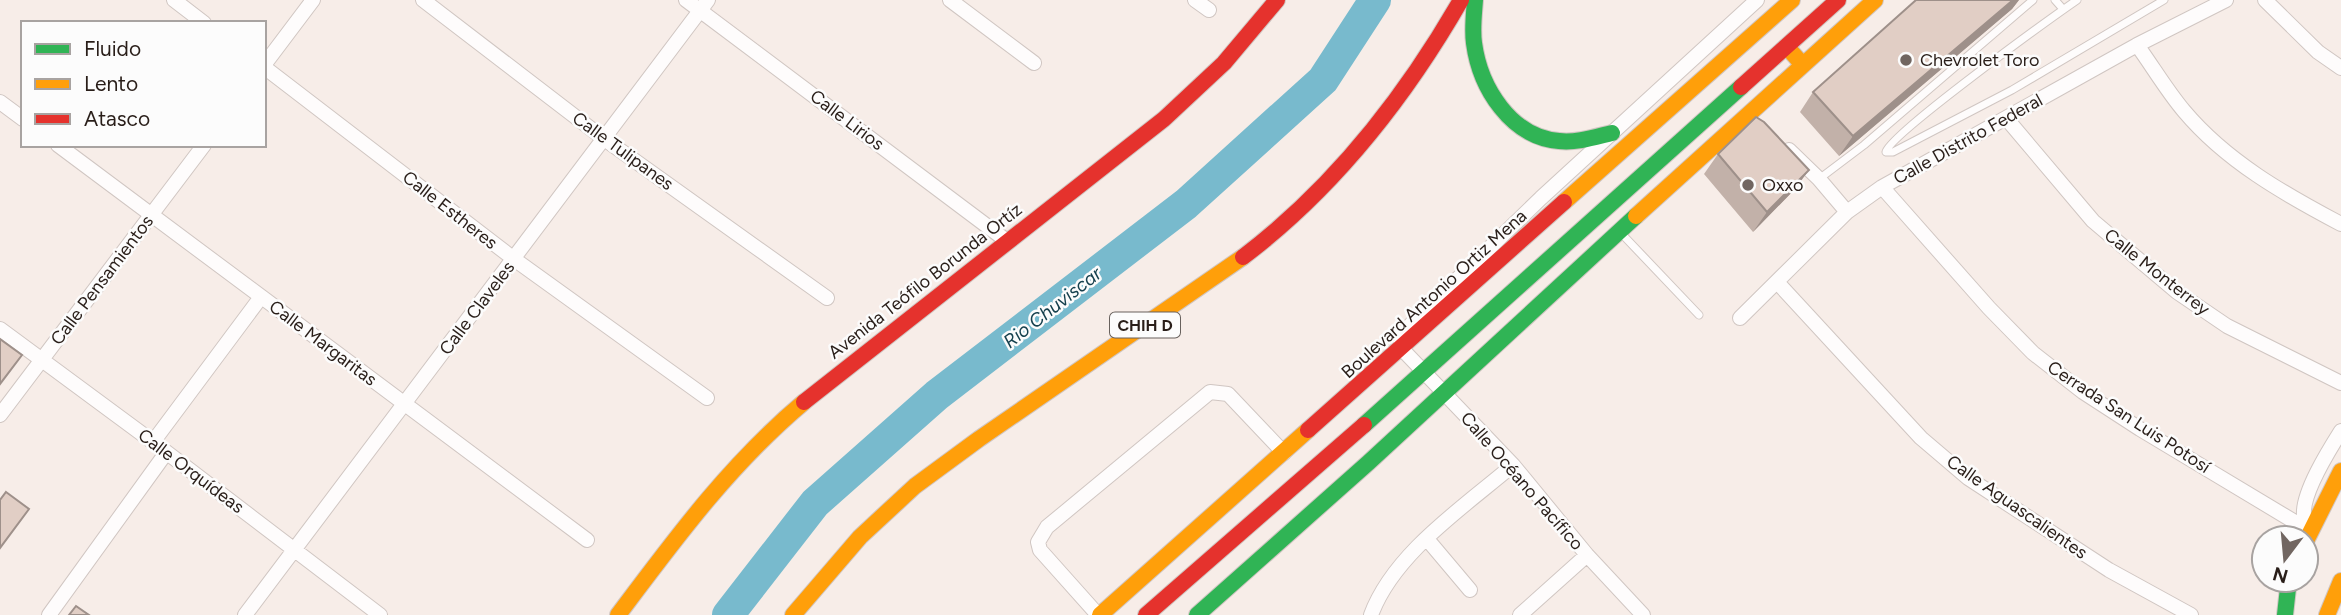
<svg xmlns="http://www.w3.org/2000/svg" width="2341" height="615" font-family="Figtree,sans-serif">
	<rect width="100%" height="100%" fill="#f7ede8"/>
	<g fill="none" stroke-linecap="round" stroke-linejoin="round">
		<!-- river -->
		<path stroke="#78bacd" stroke-width="32" d="M 728,615 L 815,503 L 937,395 L 1186,204 L 1323,80 L 1375,0"/>
		<!-- lane casing -->
		<g stroke="#d0c6c2" stroke-width="9">
			<path id="lane" d="M 2055,0 L 2063,9
				M 2077,0 C 2051,18 1889,135 1886,152 L 1893,152 L 2012,90 L 2164,0
				M 1819,179 L 1864,145 L 2033,0
				M 1620,232 L 1699,315"/>
		</g>
		<!-- street casing -->
		<g stroke="#d0c6c2" stroke-width="16">
			<path id="street" d="M 174,0 L 204,23
				M 423,0 L 603,138 L 827,298
				M 686,0 L 1007,241
				M 950,0 L 1034,63
				M 1195,0 L 1209,10
				M 2265,0 L 2318,52 L 2341,68
				M 2137,45 C 2153,67 2167,91 2184,111 C 2226,161 2284,194 2341,224
				M 264,65 L 313,0
				M 264,67 L 514,259 L 707,398
				M 0,102 L 23,119
				M 2006,118 L 2093,221 L 2177,292 L 2227,326 L 2341,383
				M 58,145 L 587,540
				M 1789,150 L 1819,179 L 1847,212
				M 1882,187 L 1989,308 L 2033,353 L 2083,392 L 2140,429 L 2310,531
				M 1777,282 L 1921,438 L 1968,478 L 2109,570 L 2191,615
				M 1740,318 L 1847,212 L 1882,187 L 2137,45 L 2226,0
				M 0,329 L 153,442 L 380,615
				M 0,415 L 204,145
				M 153,442 L 261,297
				M 2310,531 C 2308,526 2305,520 2304,515 C 2302,493 2329,450 2341,431
				M 1427,539 L 1470,590
				M 49,615 L 166,453
				M 245,615 L 708,0
				M 1098,615 L 1040,550 L 1038,542 L 1047,527 L 1210,392 L 1228,394 L 1284,453
				M 1371,615 C 1394,553 1464,507 1513,465
				M 1520,615 L 1587,555
				M 1643,615 L 1587,555 L 1513,465 L 1401,348 C 1399,336 1407,329 1414,321 L 1541,198 L 1757,0"/>
		</g>
		<!-- fast casing -->
		<g stroke="#d0c6c2" stroke-width="18">
			<path id="fast" d="M 1475,0 C 1474,14 1472,29 1474,43 C 1480,88 1511,137 1559,141 C 1577,143 1595,137 1612,133
				M 1364,425 L 1741,87
				M 1197,615 L 1368,463 L 1636,216
				M 2285,615 L 2288,588"/>
		</g>
		<!-- slow casing -->
		<g stroke="#d0c6c2" stroke-width="18">
			<path id="slow" d="M 1787,47 L 1802,64
				M 1564,202 L 1792,0
				M 1636,216 L 1875,0
				M 2306,541 L 2341,471
				M 618,615 C 675,539 730,464 804,402
				M 793,615 L 860,537 L 915,486 L 979,439 L 1243,257
				M 1100,615 L 1308,430
				M 2327,615 L 2341,581"/>
		</g>
		<!-- jam casing -->
		<g stroke="#d0c6c2" stroke-width="18">
			<path id="jam" d="M 1741,87 L 1838,0
				M 1243,257 C 1334,188 1404,99 1461,0
				M 804,402 L 1164,119 L 1224,63 L 1277,0
				M 1308,430 L 1564,202
				M 1146,615 L 1364,425"/>
		</g>
		<!-- lane -->
		<use href="#lane" stroke="#fefcfc" stroke-width="7"/>
		<!-- street -->
		<use href="#street" stroke="#fefcfc" stroke-width="14"/>
		<!-- fast -->
		<use href="#fast" stroke="#30b455" stroke-width="16"/>
		<!-- slow -->
		<use href="#slow" stroke="#ff9f0a" stroke-width="16"/>
		<!-- jam -->
		<use href="#jam" stroke="#e5322d" stroke-width="16"/>
	</g>
	<!-- wall -->
	<path fill="#c2b1a9" d="M 1916,0 L 2019,0 L 2012,9 L 1839,156 L 1800,112 L 1813,92 Z
		M 1718,154 L 1795,189 L 1753,232 L 1704,174 Z"/>
	<!-- shaded-wall -->
	<path fill="#9e908a" d="M 2013,0 L 2019,0 L 2012,9 L 1839,156 L 1853,136 Z
		M 1809,170 L 1795,189 L 1753,232 L 1767,212 Z"/>
	<!-- building -->
	<path fill="#e1cec5" stroke="#9e908a" stroke-width="2" d="M 1916,0 L 2013,0 L 1853,136 L 1813,92 Z
		M 1756,117 L 1764,122 L 1809,170 L 1767,212 L 1718,154 Z
		M 0,339 L 22,355 L 0,384 Z
		M 6,492 L 29,509 L 0,548 L 0,500 Z
		M 76,606 L 89,615 L 69,615 Z"/>
	<!-- markers -->
	<g fill="#716661" stroke="#fcfcfc" stroke-width="2.5">
		<circle cx="1906" cy="60" r="7"/>
		<circle cx="1748" cy="185" r="7"/>
	</g>
	<g text-anchor="middle" stroke-width="5" stroke-linejoin="round" paint-order="stroke">
		<!-- shield labels -->
		<rect fill="#fcfcfc" stroke="#68615d" stroke-width="2" x="1110" y="312.5" width="70" height="25" rx="5"/>
		<g font-size="16" font-weight="bold" fill="#291e19">
			<text x="1145" y="331">CHIH D</text>
		</g>
		<!-- poi labels -->
		<g font-size="18" fill="#291e19" stroke="#fcfcfc" text-anchor="start">
			<text x="1920" y="66">Chevrolet Toro</text>
			<text x="1762" y="191">Oxxo</text>
		</g>
		<!-- street labels -->
		<g font-size="18" fill="#291e19" stroke="#fcfcfc">
			<text transform="translate(847 120) rotate(37)" y="6">Calle Lirios</text>
			<text transform="translate(1968 139) rotate(-29)" y="6">Calle Distrito Federal</text>
			<text transform="translate(623 151) rotate(36)" y="6">Calle Tulipanes</text>
			<text transform="translate(450 210) rotate(38)" y="6">Calle Estheres</text>
			<text transform="translate(2157 272) rotate(38)" y="6">Calle Monterrey</text>
			<text transform="translate(102 280) rotate(-53)" y="6">Calle Pensamientos</text>
			<text transform="translate(925 281) rotate(-38)" y="6">Avenida Teófilo Borunda Ortíz</text>
			<text transform="translate(1434 294) rotate(-42)" y="6">Boulevard Antonio Ortiz Mena</text>
			<text transform="translate(477 308) rotate(-53)" y="6">Calle Claveles</text>
			<text transform="translate(323 343) rotate(37)" y="6">Calle Margaritas</text>
			<text transform="translate(2129 417) rotate(33)" y="6">Cerrada San Luis Potosí</text>
			<text transform="translate(191 471) rotate(37)" y="6">Calle Orquídeas</text>
			<text transform="translate(1522 481) rotate(49)" y="6">Calle Océano Pacífico</text>
			<text transform="translate(2017 507) rotate(35)" y="6">Calle Aguascalientes</text>
		</g>
		<!-- water labels -->
		<g font-size="19" font-style="italic" fill="#16414e" stroke="#fcfcfc">
			<text transform="translate(1052 307) rotate(-38)" y="7">Rio Chuviscar</text>
		</g>
	</g>
	<!-- legend -->
	<rect x="21" y="21" width="245" height="126" fill="#fcfcfc" stroke="#a8a3a1" stroke-width="2"/>
	<rect x="35" y="44" width="35" height="10" fill="#30b455" stroke="#a8a3a1" stroke-width="2"/>
	<text x="84" y="56" font-size="21" fill="#291e19">Fluido</text>
	<rect x="35" y="79" width="35" height="10" fill="#ff9f0a" stroke="#a8a3a1" stroke-width="2"/>
	<text x="84" y="91" font-size="21" fill="#291e19">Lento</text>
	<rect x="35" y="114" width="35" height="10" fill="#e5322d" stroke="#a8a3a1" stroke-width="2"/>
	<text x="84" y="126" font-size="21" fill="#291e19">Atasco</text>
	<!-- north arrow -->
	<g transform="translate(2285 559) rotate(196)"><circle r="33" fill="#fcfcfc" stroke="#a8a3a1" stroke-width="2"/>
	<path d="M0-5L12 26L0 18L-12 26Z" fill="#716661"/>
	<text y="-10" font-size="19" font-weight="bold" text-anchor="middle" fill="#291e19">N</text>
	</g>
</svg>
